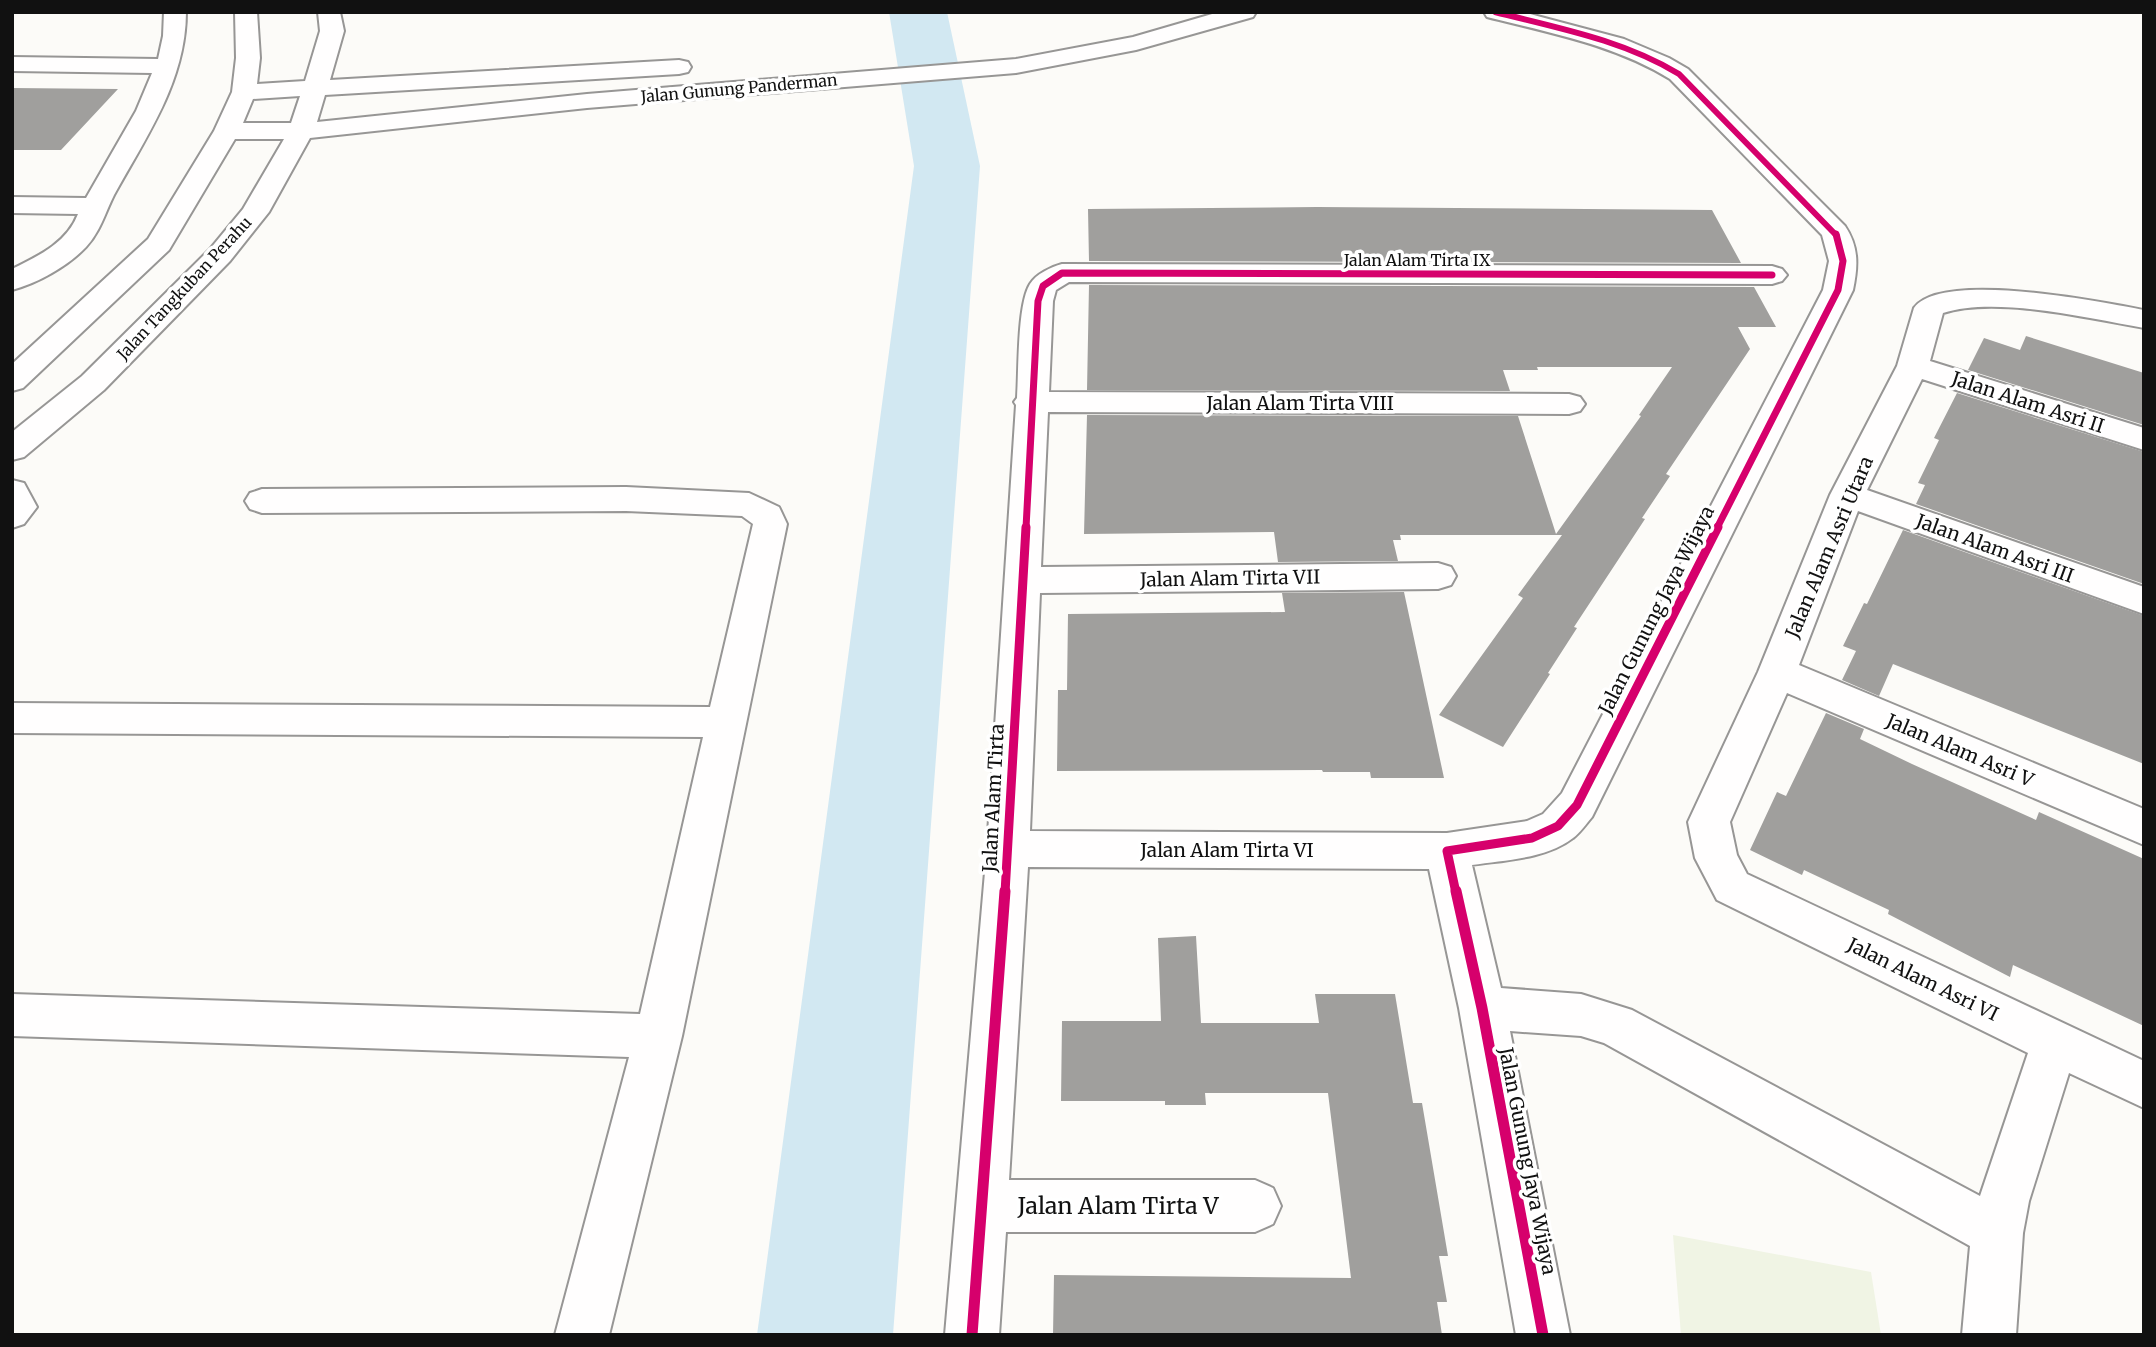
<svg xmlns="http://www.w3.org/2000/svg" width="2156" height="1347" font-family="Merriweather,serif">
	<rect width="100%" height="100%" fill="#fcfbf8"/>
	<!-- pitch -->
	<path fill="#f0f4e4" d="M 1673,1235 L 1871,1272 L 1881,1335 L 1681,1335 Z"/>
	<g fill="none" stroke-linecap="round" stroke-linejoin="round">
		<!-- river -->
		<path fill="#d2e8f2" fill-rule="evenodd" d="M 889,12 L 947,12 L 980,166 L 893,1335 L 757,1335 L 914,166 Z"/>
	</g>
	<!-- building -->
	<path fill="#a09f9d" d="M 12,88 L 118,89 L 61,150 L 12,150 Z
		M 1317,207 L 1712,210 L 1741,263 L 1089,261 L 1088,209 Z
		M 1089,285 L 1754,287 L 1776,327 L 1738,327 L 1750,349 L 1666,474 L 1670,476 L 1642,518 L 1645,519 L 1574,627 L 1577,628 L 1548,673 L 1550,674 L 1503,747 L 1439,715 L 1523,598 L 1518,595 L 1562,535 L 1400,535 L 1401,540 L 1393,540 L 1398,561 L 1278,562 L 1274,532 L 1084,534 L 1087,415 L 1518,416 L 1556,534 L 1641,416 L 1639,415 L 1672,367 L 1537,367 L 1538,370 L 1503,370 L 1510,391 L 1087,390 Z
		M 2026,336 L 2144,373 L 2144,425 L 1968,370 L 1984,338 L 2020,350 Z
		M 1957,393 L 2144,452 L 2144,584 L 1916,504 L 1925,485 L 1918,483 L 1939,440 L 1934,438 Z
		M 1903,530 L 2144,616 L 2144,764 L 1893,664 L 1879,696 L 1842,680 L 1856,651 L 1843,646 L 1864,603 L 1867,604 Z
		M 1404,592 L 1444,778 L 1371,778 L 1370,772 L 1323,772 L 1322,770 L 1057,771 L 1058,690 L 1067,690 L 1068,614 L 1285,612 L 1282,593 Z
		M 1826,713 L 1864,729 L 1860,739 L 1912,764 L 2036,820 L 2039,812 L 2144,859 L 2144,1026 L 2013,965 L 2010,977 L 1888,914 L 1889,910 L 1804,870 L 1802,875 L 1750,850 L 1777,792 L 1786,796 Z
		M 1196,936 L 1201,1023 L 1319,1023 L 1315,994 L 1395,994 L 1413,1103 L 1422,1103 L 1448,1256 L 1439,1256 L 1447,1302 L 1437,1302 L 1442,1335 L 1053,1335 L 1054,1275 L 1351,1278 L 1328,1093 L 1205,1093 L 1206,1105 L 1165,1105 L 1165,1101 L 1061,1101 L 1062,1021 L 1161,1021 L 1158,938 Z"/>
	<g fill="none" stroke-linecap="round" stroke-linejoin="round">
		<!-- minor casing -->
		<g stroke="#979695" stroke-width="4">
			<path id="minor" d="M 164,12 L 186,12 C 186,81 146,137 114,195 C 105,213 100,232 86,247 C 68,266 38,283 12,290 L 12,269 C 38,256 67,243 78,214 L 12,213 L 12,197 L 86,198 L 136,111 L 152,73 L 12,71 L 12,57 L 158,59 L 163,36 Z
				M 235,12 L 257,12 L 260,58 L 257,84 L 305,81 L 320,31 L 318,12 L 340,12 L 344,31 L 330,80 L 679,60 L 688,62 L 691,67 L 688,72 L 679,74 L 325,95 L 317,122 L 587,94 L 1016,59 L 1133,37 L 1219,12 L 1256,12 L 1253,17 L 1136,50 L 1016,73 L 587,108 L 310,138 L 269,212 L 230,261 L 104,390 L 24,457 L 12,460 L 12,432 L 82,376 L 210,249 L 243,209 L 284,139 L 235,139 L 169,250 L 23,388 L 12,391 L 12,364 L 148,239 L 214,131 L 232,92 L 236,58 ZM 300,96 L 291,123 L 243,123 L 253,99 Z
				M 1484,12 L 1523,12 L 1541,17 L 1624,39 L 1669,58 L 1688,69 L 1845,226 C 1859,247 1858,266 1853,290 L 1592,817 C 1586,824 1580,833 1573,838 C 1546,859 1504,860 1472,865 L 1501,988 L 1581,994 L 1632,1010 L 1980,1196 L 2028,1053 L 1717,900 L 1695,858 L 1688,822 L 1758,672 L 1830,495 L 1897,366 L 1914,308 C 1941,270 2101,302 2144,310 L 2144,328 C 2088,318 1995,296 1943,313 L 1930,361 L 2144,428 L 2144,450 L 1922,379 L 1867,490 L 2144,587 L 2144,614 L 1858,511 L 1799,665 L 2144,809 L 2144,845 L 1787,693 L 1730,822 L 1737,855 L 1747,874 L 2144,1061 L 2144,1108 L 2069,1073 L 2029,1201 L 2023,1233 L 2016,1335 L 1962,1335 L 1970,1246 L 1604,1043 L 1581,1036 L 1510,1031 L 1570,1335 L 1516,1335 L 1459,1008 L 1429,869 L 1028,867 L 1009,1180 L 1255,1180 L 1273,1188 L 1281,1206 L 1273,1224 L 1255,1232 L 1006,1232 L 999,1335 L 945,1335 L 987,849 L 1016,405 L 1014,402 L 1017,398 C 1019,371 1017,305 1030,284 C 1036,274 1051,267 1062,264 L 1772,266 L 1782,269 L 1787,275 L 1782,281 L 1772,284 L 1069,282 L 1056,290 L 1053,301 L 1049,392 L 1569,394 L 1580,397 L 1585,404 L 1580,411 L 1569,414 L 1048,412 L 1041,567 L 1438,563 L 1451,567 L 1456,576 L 1451,585 L 1438,589 L 1040,593 L 1030,831 L 1447,833 L 1527,821 L 1543,814 L 1562,793 L 1823,290 L 1829,261 L 1822,235 L 1670,79 C 1615,45 1550,33 1487,17 Z
				M 12,480 L 24,483 L 37,507 L 24,524 L 12,528 Z
				M 626,487 L 749,493 L 779,507 L 787,524 L 682,1036 L 609,1335 L 555,1335 L 629,1057 L 12,1036 L 12,994 L 640,1014 L 703,737 L 12,733 L 12,703 L 710,707 L 753,524 L 742,516 L 626,511 L 262,513 L 250,509 L 245,501 L 250,493 L 262,489 Z"/>
		</g>
		<!-- minor -->
		<use href="#minor" fill="#fffefe" fill-rule="evenodd"/>
		<!-- cycleway-far3 casing -->
		<g stroke="#fff" stroke-width="9">
			<path id="cycleway-far3" d="M 1495,12 C 1558,28 1623,40 1679,74 L 1837,236"/>
		</g>
		<!-- cycleway-far2 casing -->
		<g stroke="#fff" stroke-width="10">
			<path id="cycleway-far2" d="M 1026,528 L 1038,301 L 1043,286 L 1062,273 L 1772,275
				M 1717,528 L 1838,290 L 1843,261 L 1836,234"/>
		</g>
		<!-- cycleway-far1 casing -->
		<g stroke="#fff" stroke-width="13">
			<path id="cycleway-far1" d="M 1005,893 L 1026,527
				M 1456,893 L 1447,851 L 1532,838 L 1558,826 L 1577,805 L 1718,527"/>
		</g>
		<!-- cycleway casing -->
		<g stroke="#fff" stroke-width="16">
			<path id="cycleway" d="M 1456,891 L 1482,1008 L 1543,1335
				M 972,1335 L 1005,891"/>
		</g>
		<!-- cycleway-far3 -->
		<use href="#cycleway-far3" stroke="#d6006c" stroke-width="6"/>
		<!-- cycleway-far2 -->
		<use href="#cycleway-far2" stroke="#d6006c" stroke-width="7"/>
		<!-- cycleway-far1 -->
		<use href="#cycleway-far1" stroke="#d6006c" stroke-width="9"/>
		<!-- cycleway -->
		<use href="#cycleway" stroke="#d6006c" stroke-width="11"/>
	</g>
	<g text-anchor="middle" stroke-width="7" stroke-linejoin="round" paint-order="stroke">
		<!-- far-street labels -->
		<g font-size="16" fill="#111" stroke="#fff">
			<text transform="translate(739 88) rotate(-5)" y="6">Jalan Gunung Panderman</text>
			<text x="1417" y="266">Jalan Alam Tirta IX</text>
			<text transform="translate(184 288) rotate(-47)" y="6">Jalan Tangkuban Perahu</text>
		</g>
		<!-- street labels -->
		<g font-size="19" fill="#111" stroke="#fff">
			<text transform="translate(2028 402) rotate(18)" y="7">Jalan Alam Asri II</text>
			<text x="1300" y="410">Jalan Alam Tirta VIII</text>
			<text transform="translate(1829 547) rotate(-67)" y="7">Jalan Alam Asri Utara</text>
			<text transform="translate(1995 548) rotate(20)" y="7">Jalan Alam Asri III</text>
			<text transform="translate(1230 578) rotate(-1)" y="7">Jalan Alam Tirta VII</text>
			<text transform="translate(1656 610) rotate(-63)" y="7">Jalan Gunung Jaya Wijaya</text>
			<text transform="translate(1960 750) rotate(23)" y="7">Jalan Alam Asri V</text>
			<text transform="translate(993 798) rotate(-87)" y="7">Jalan Alam Tirta</text>
			<text x="1227" y="857">Jalan Alam Tirta VI</text>
			<text transform="translate(1923 979) rotate(26)" y="7">Jalan Alam Asri VI</text>
			<text transform="translate(1528 1161) rotate(79)" y="7">Jalan Gunung Jaya Wijaya</text>
		</g>
		<!-- near-street labels -->
		<g font-size="23" fill="#111" stroke="#fff">
			<text x="1118" y="1214">Jalan Alam Tirta V</text>
		</g>
	</g>
	<!-- border -->
	<rect width="2156" height="1347" fill="none" stroke="#111111" stroke-width="28"/>
</svg>
